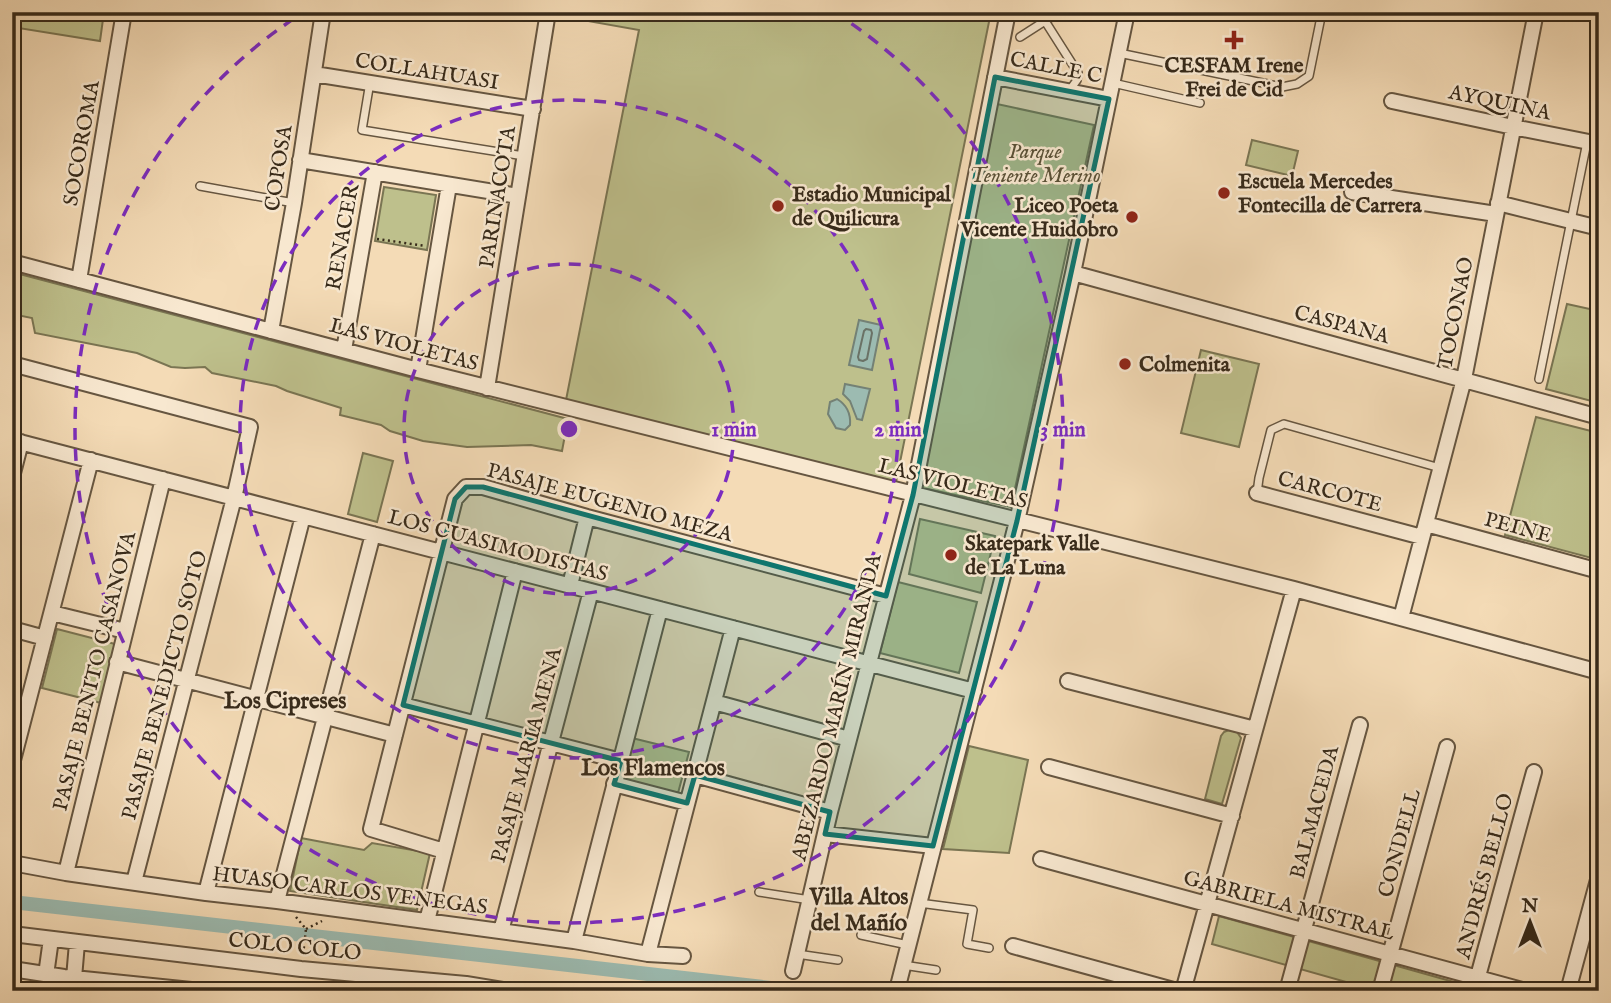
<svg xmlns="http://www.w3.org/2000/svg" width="1611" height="1003" font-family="'IM FELL English',serif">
	<rect width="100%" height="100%" fill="#f4dbb6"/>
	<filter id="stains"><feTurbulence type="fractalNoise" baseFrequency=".00286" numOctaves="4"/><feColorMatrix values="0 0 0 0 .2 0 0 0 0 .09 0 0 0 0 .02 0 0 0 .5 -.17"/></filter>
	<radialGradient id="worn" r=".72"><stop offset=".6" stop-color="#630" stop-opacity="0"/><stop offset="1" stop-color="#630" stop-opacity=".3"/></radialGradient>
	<!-- green -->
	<path fill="#bec08c" stroke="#7a7553" stroke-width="2" d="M 12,12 L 104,12 L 100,41 L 12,27 Z
		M 554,12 L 991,12 L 896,482 L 566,400 L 639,30 L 554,15 Z
		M 997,104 L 1094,125 L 1011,507 L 918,487 Z
		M 1252,140 L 1298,151 L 1292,176 L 1246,165 Z
		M 384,187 L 436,195 L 427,250 L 375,241 Z
		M 12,272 L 568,419 L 562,451 L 531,445 L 467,447 L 423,441 L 390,431 L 381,425 L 340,415 L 341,408 L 287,391 L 276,386 L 212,373 L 205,367 L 185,368 L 171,367 L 137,353 L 35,333 L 32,318 L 12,314 Z
		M 1567,304 L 1599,311 L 1599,403 L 1546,389 Z
		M 1201,350 L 1259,364 L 1239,447 L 1181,433 Z
		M 1536,417 L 1599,433 L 1599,560 L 1505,535 Z
		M 363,453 L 393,461 L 377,522 L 348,514 Z
		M 920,519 L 995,536 L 981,593 L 909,574 Z
		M 898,582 L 977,602 L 959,673 L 880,653 Z
		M 57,629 L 115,644 L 101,703 L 42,688 Z
		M 1229,730 L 1237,732 L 1241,738 L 1222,804 L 1205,799 L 1221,736 L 1224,732 Z
		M 632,738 L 689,752 L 678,793 L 621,779 Z
		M 969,746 L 1028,760 L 1009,853 L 943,849 Z
		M 301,838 L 364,850 L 372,843 L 430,853 L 417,910 L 290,891 Z
		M 1219,916 L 1486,991 L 1378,991 L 1212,944 Z"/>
	<!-- water -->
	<path fill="#9cbbb1" stroke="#748175" stroke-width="2" d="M 859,320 L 881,325 L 872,370 L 849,365 Z
		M 845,384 L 870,389 L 862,420 L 857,419 L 850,401 L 843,394 Z
		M 837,399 C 847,405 851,413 850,425 L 845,430 L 836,428 L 828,414 L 830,402 Z"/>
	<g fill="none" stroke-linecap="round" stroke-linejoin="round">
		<!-- shore -->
		<path stroke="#6a7266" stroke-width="2" d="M 866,329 L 871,330 L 872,333 L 867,359 L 863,361 L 859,360 L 858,357 L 864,331 Z"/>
		<!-- canal -->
		<path stroke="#9cbbb1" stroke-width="14" d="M 12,902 L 798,991"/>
		<!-- service casing -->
		<g stroke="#665641" stroke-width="10">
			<path id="service" d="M 1045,21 L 1078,73 L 1077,80 L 1069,91
				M 1020,37 L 1059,12
				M 1119,53 L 1282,87 L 1297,84 L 1309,76 L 1322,12
				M 370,82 L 362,130 L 524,156
				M 1113,83 L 1200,103
				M 200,186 L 294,203
				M 1539,379 L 1587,142
				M 1257,493 L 1259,478 L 1271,430 L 1284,424 L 1440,468
				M 759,892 L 810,900
				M 919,903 L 973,910 L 967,944 L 989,948
				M 861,935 L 908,945
				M 797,954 L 838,960
				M 903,965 L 936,970
				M 382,991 L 389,985 L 398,982"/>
		</g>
		<!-- minor casing -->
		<g stroke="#665641" stroke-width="18">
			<path id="minor" d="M 314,74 L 533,109
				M 995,77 L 1109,99
				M 1392,101 L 1513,127 L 1599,144
				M 300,160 L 518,196
				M 1352,192 L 1496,214
				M 1498,203 L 1599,228
				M 12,262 L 418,370 L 1294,589 L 1599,672
				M 1073,273 L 1599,417
				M 79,280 L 124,12
				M 271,331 L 294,203 L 323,12
				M 344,350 L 375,172
				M 12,364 L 250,427 L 234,498 L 134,882
				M 418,370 L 449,185
				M 487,388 L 548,12
				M 12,440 L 974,691
				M 12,477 L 21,442
				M 1257,493 L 1422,537
				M 1426,524 L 1599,571
				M 570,585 L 587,517
				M 52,613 L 125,631
				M 1401,618 L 1464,379 L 1536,12
				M 12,629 L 45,638
				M 117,662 L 395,735
				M 1068,681 L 1255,729
				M 714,702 L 849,739
				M 403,705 L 621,761
				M 12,764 L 91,460
				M 1049,767 L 1232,816
				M 695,775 L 830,812
				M 614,784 L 687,803
				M 825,834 L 933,846
				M 444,851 L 371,829 L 455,499 L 466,487 L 483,487 L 587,517 L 886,596
				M 1041,859 L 1526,991
				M 12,863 L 66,873 L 206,893 L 277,901 L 574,941 L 648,954 L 683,956
				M 66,873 L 163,479
				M 206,893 L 303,516
				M 277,901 L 373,534
				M 427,921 L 515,571
				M 501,931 L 591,591
				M 12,934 L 301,969 L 466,984 L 510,991
				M 574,941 L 660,609
				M 1013,946 L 1177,991
				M 648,954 L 733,628
				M 12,969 L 64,977 L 201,991
				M 793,971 L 830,812 L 913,495 L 1008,12
				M 46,975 L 51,939
				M 74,978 L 77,943
				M 897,990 L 1017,521 L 1073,273 L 1127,12
				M 1183,991 L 1294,589
				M 1287,991 L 1360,725
				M 1380,991 L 1447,747
				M 1474,991 L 1534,772
				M 1568,991 L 1599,876"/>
		</g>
		<!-- path -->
		<path stroke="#372a1a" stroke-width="2.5" stroke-dasharray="2 3.5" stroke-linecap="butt" d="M 377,239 L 426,246
			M 296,917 L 306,929 L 303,955
			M 306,929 L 322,921"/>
		<!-- service -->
		<use href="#service" stroke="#f8e8d0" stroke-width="7"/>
		<!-- minor -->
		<use href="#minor" stroke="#f8e8d0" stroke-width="14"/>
	</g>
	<!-- marked area -->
	<path fill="#0f766e" fill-opacity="0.2" stroke="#0f766e" stroke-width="5" stroke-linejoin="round" d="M 995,77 L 1109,99 L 1017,521 L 933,846 L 825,834 L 830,812 L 695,775 L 687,803 L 614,784 L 621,761 L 403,705 L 455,499 L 466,487 L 483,487 L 886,596 L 913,495 Z"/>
	<!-- distance rings -->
	<g fill="none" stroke="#7b2cbf" stroke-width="3.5" stroke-dasharray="12 9">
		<circle cx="569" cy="429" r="165"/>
		<circle cx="569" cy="429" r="329"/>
		<path d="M834 12A494 494 0 1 1 304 12"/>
	</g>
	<!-- markers -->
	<g fill="#8f2418" stroke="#f8e8d0" stroke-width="2.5">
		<path d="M1230.5 29.5h7v7h7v7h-7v7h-7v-7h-7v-7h7z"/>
		<circle cx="1224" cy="193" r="7"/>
		<circle cx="778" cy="206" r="7"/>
		<circle cx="1132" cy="217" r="7"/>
		<circle cx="1125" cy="364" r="7"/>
		<circle cx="951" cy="555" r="7"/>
	</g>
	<g text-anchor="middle" stroke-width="5" stroke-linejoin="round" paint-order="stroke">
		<!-- poi labels -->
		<g font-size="21" font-weight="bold" fill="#372a1a" stroke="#f8e8d0" text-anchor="start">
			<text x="1234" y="72" text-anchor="middle">CESFAM Irene<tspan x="1234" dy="24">Frei de Cid</tspan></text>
			<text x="1238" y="188">Escuela Mercedes<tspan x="1238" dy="24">Fontecilla de Carrera</tspan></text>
			<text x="792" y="201">Estadio Municipal<tspan x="792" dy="24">de Quilicura</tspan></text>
			<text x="1118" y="212" text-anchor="end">Liceo Poeta<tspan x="1118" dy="24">Vicente Huidobro</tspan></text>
			<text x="1139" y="371">Colmenita</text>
			<text x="965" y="550">Skatepark Valle<tspan x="965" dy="24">de La Luna</tspan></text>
		</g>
		<!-- street labels -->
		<g font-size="21" fill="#372a1a" stroke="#f8e8d0">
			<text transform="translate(1056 67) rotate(11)" y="7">CALLE C</text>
			<text transform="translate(427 71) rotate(9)" y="7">COLLAHUASI</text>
			<text transform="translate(1500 102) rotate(12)" y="7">AYQUINA</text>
			<text transform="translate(81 143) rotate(-80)" y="7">SOCOROMA</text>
			<text transform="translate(278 168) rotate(-81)" y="7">COPOSA</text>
			<text transform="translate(497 197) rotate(-81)" y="7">PARINACOTA</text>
			<text transform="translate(342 237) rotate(-80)" y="7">RENACER</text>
			<text transform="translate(1455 313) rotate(-79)" y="7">TOCONAO</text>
			<text transform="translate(1342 324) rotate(15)" y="7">CASPANA</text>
			<text transform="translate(404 344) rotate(15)" y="7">LAS VIOLETAS</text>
			<text transform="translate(953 483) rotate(14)" y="7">LAS VIOLETAS</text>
			<text transform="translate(1330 491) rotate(15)" y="7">CARCOTE</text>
			<text transform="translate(610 502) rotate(15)" y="7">PASAJE EUGENIO MEZA</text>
			<text transform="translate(1518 527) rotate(15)" y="7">PEINE</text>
			<text transform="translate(498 545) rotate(15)" y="7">LOS CUASIMODISTAS</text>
			<text transform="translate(94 671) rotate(-76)" y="7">PASAJE BENITO CASANOVA</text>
			<text transform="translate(164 685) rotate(-75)" y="7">PASAJE BENEDICTO SOTO</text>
			<text transform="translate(836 707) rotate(-76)" y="7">ABEZARDO MARÍN MIRANDA</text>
			<text transform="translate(526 755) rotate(-75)" y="7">PASAJE MARIA MENA</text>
			<text transform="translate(1314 812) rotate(-75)" y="7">BALMACEDA</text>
			<text transform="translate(1399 843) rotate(-75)" y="7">CONDELL</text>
			<text transform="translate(1484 876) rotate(-75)" y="7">ANDRÉS BELLO</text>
			<text transform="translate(350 890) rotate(7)" y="7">HUASO CARLOS VENEGAS</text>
			<text transform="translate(1289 905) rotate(15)" y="7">GABRIELA MISTRAL</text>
			<text transform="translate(295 946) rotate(6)" y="7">COLO COLO</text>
		</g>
		<!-- park labels -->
		<g font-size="21" font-style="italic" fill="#595036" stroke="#f8e8d0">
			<text x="1035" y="158">Parque<tspan x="1035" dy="24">Teniente Merino</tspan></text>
		</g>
		<!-- neighbourhood labels -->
		<g font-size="23" font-weight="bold" fill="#372a1a" stroke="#f8e8d0">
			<text x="285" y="708">Los Cipreses</text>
			<text x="653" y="775">Los Flamencos</text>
			<text x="859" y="904">Villa Altos<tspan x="859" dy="26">del Mañío</tspan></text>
		</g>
	</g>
	<circle cx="569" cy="429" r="10" fill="#7b2cbf" stroke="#f8e8d0" stroke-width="3.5"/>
	<g font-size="21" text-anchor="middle" font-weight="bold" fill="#7b2cbf" stroke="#f8e8d0" stroke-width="5" stroke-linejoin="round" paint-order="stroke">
		<text x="734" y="436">1 min</text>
		<text x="898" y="436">2 min</text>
		<text x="1063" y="436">3 min</text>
	</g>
	<!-- margin -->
	<rect width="1611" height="1003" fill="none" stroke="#f4dbb6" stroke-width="42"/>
	<rect x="14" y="14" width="1583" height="975" fill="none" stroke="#372a1a" stroke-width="3.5"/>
	<rect x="21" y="21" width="1569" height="961" fill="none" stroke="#372a1a" stroke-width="2"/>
	<!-- north arrow -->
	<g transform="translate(1530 922)" stroke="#f8e8d0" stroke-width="5" paint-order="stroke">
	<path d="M0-5L12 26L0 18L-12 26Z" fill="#372a1a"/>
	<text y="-10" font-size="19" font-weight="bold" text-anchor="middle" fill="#372a1a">N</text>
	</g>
	<rect width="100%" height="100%" filter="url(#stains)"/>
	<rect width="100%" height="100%" fill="url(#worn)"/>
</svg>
